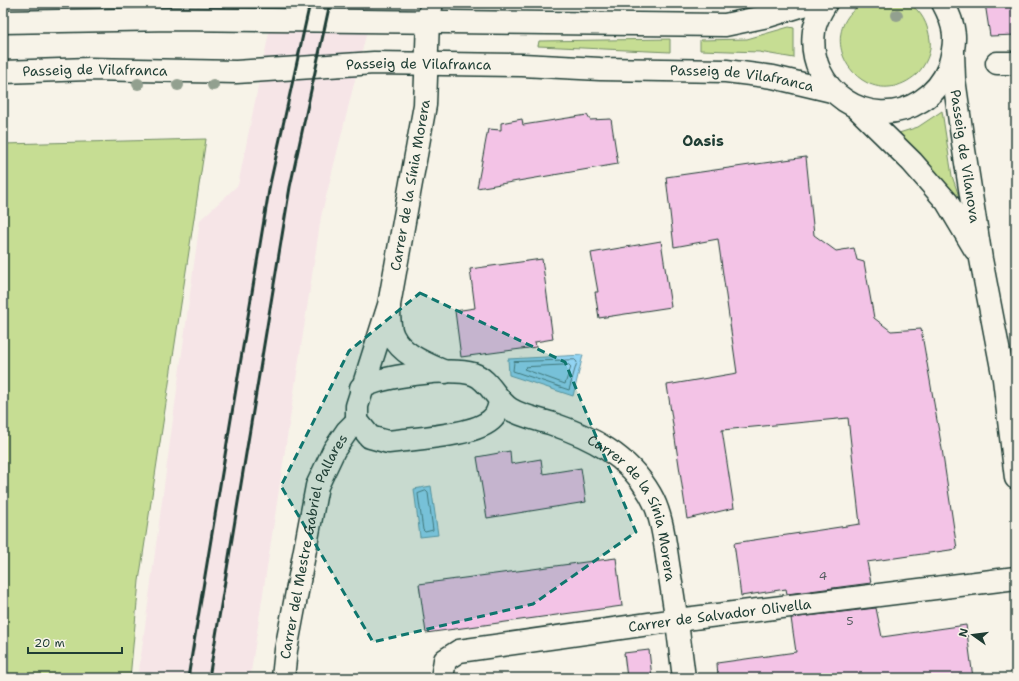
<svg xmlns="http://www.w3.org/2000/svg" width="1019" height="681" font-family="'Shantell Sans',sans-serif">
	<rect width="100%" height="100%" fill="#f7f3e8"/>
	<filter id="ink" filterUnits="userSpaceOnUse"><feTurbulence type="fractalNoise" baseFrequency=".025" numOctaves="2"/><feDisplacementMap in="SourceGraphic" scale="8" xChannelSelector="R" yChannelSelector="G"/><feConvolveMatrix kernelMatrix="1 2 1 2 8 2 1 2 1" color-interpolation-filters="sRGB"/></filter>
	<g filter="url(#ink)">
		<!-- built -->
		<path fill="#f6e5e7" d="M 275,3 L 374,3 L 321,217 L 250,678 L 138,678 L 200,220 L 238,185 Z"/>
		<!-- green -->
		<path fill="#c6dd93" stroke="#728d64" d="M 863,3 L 907,3 C 922,10 928,25 930,40 C 932,52 925,66 917,74 C 866,119 807,37 863,3 Z
			M 789,27 L 794,28 L 794,58 L 759,52 L 700,50 L 700,40 L 747,39 Z
			M 670,39 L 670,52 L 538,46 L 539,41 Z
			M 942,111 L 952,176 L 965,214 C 947,184 924,159 899,133 L 918,127 Z
			M 206,139 L 139,581 L 130,678 L 3,678 L 3,144 Z"/>
		<!-- water -->
		<path fill="#92d4f3" stroke="#6498a7" d="M 583,355 L 573,396 L 509,375 L 508,359 Z
			M 431,486 L 438,535 L 420,537 L 414,489 Z"/>
		<g fill="none" stroke-linecap="round" stroke-linejoin="round">
			<!-- shore -->
			<path stroke="#4d7980" stroke-width="1" d="M 575,360 L 577,362 L 569,390 L 513,371 L 514,362 Z
				M 569,365 L 571,367 L 565,384 L 524,369 L 526,367 Z
				M 426,491 L 428,493 L 433,530 L 425,532 L 423,530 L 418,494 Z"/>
		</g>
		<!-- building -->
		<path fill="#f3c3e6" stroke="#1f3d34" d="M 985,3 L 1016,3 L 1016,35 L 990,36 Z
			M 587,115 L 590,120 L 611,119 L 618,164 L 477,188 L 488,129 L 501,130 L 501,123 L 522,119 L 523,125 Z
			M 806,157 L 814,235 L 836,251 L 854,248 L 857,260 L 864,262 L 874,318 L 891,331 L 921,329 L 942,449 L 957,549 L 867,562 L 871,583 L 787,594 L 786,589 L 741,596 L 734,543 L 860,524 L 848,418 L 722,430 L 734,508 L 687,519 L 667,385 L 737,373 L 718,239 L 674,247 L 666,177 Z
			M 661,241 L 671,307 L 599,318 L 595,292 L 598,292 L 591,253 Z
			M 542,259 L 553,339 L 535,342 L 536,347 L 461,357 L 455,311 L 475,308 L 470,269 Z
			M 510,451 L 511,464 L 541,459 L 543,474 L 581,468 L 586,502 L 487,518 L 477,457 Z
			M 616,558 L 622,606 L 426,633 L 419,584 Z
			M 876,608 L 882,637 L 966,625 L 973,678 L 718,678 L 717,663 L 796,652 L 791,618 Z
			M 649,650 L 652,678 L 627,678 L 624,653 Z"/>
		<g fill="none" stroke-linecap="round" stroke-linejoin="round">
			<!-- minor casing -->
			<g stroke="#1f3d34" stroke-width="25">
				<g id="minor">
					<path d="M 432,3 L 428,20 L 425,105 L 389,305 L 357,406 L 357,421 L 370,437 L 388,442 L 397,441 C 421,438 478,435 493,418 C 498,413 499,407 500,401"/>
					<path d="M 826,3 C 821,11 815,21 814,31 C 806,90 869,134 921,101 C 934,93 943,82 949,67 C 957,40 956,27 943,3"/>
					<path d="M 3,22 L 173,19 L 725,25 L 768,16 L 810,3"/>
					<path id="s1" d="M 953,53 L 954,79 L 964,150 L 981,259 L 1004,379 L 1016,478"/>
					<path d="M 997,63 L 1016,63"/>
					<path id="s2" d="M 3,72 L 89,69 L 236,72 L 374,63 L 522,65 L 600,69 L 726,71 L 773,77 L 832,91"/>
					<path d="M 857,108 L 912,162 L 947,202 L 975,249"/>
					<path d="M 389,308 C 389,317 389,328 393,336 C 402,355 427,364 445,372"/>
					<path id="s3" d="M 361,388 C 381,376 450,367 473,374 C 489,379 496,400 510,409 C 521,416 537,419 550,423 C 591,437 628,455 650,494 C 663,516 665,546 669,570 C 675,606 680,642 684,678"/>
					<path id="s4" d="M 283,678 L 286,650 L 317,486 L 334,450 L 347,431 L 357,421"/>
					<path id="s5" d="M 442,678 L 445,660 L 459,651 L 677,620 L 1016,578"/>
				</g>
			</g>
			<!-- minor -->
			<use href="#minor" stroke="#f7f3e8" stroke-width="22"/>
			<!-- rail -->
			<path stroke="#1f3d34" stroke-width="3" d="M 188,678 L 270,184 L 310,3
				M 209,678 L 290,187 L 330,3"/>
		</g>
		<!-- trees -->
		<g fill="#92a08f">
			<circle cx="897" cy="15" r="6"/>
			<circle cx="138" cy="84" r="6"/>
			<circle cx="178" cy="85" r="6"/>
			<circle cx="213" cy="85" r="6"/>
		</g>
	</g>
	<!-- marked area -->
	<path fill="#0f766e" fill-opacity="0.2" stroke="#0f766e" stroke-width="3" stroke-dasharray="8 5" stroke-linejoin="round" d="M 420,293 L 565,362 L 636,532 L 533,604 L 373,642 L 281,486 L 349,351 Z"/>
	<g text-anchor="middle" stroke-width="3" stroke-linejoin="round" paint-order="stroke">
		<!-- number labels -->
		<g font-size="12" fill="#545e60">
			<text x="823" y="580">4</text>
			<text x="850" y="625">5</text>
		</g>
		<!-- street labels -->
		<g font-size="14" fill="#1f3d34" stroke="#f7f3e8">
			<text dy="5" stroke="none"><textPath href="#s2" startOffset="416">Passeig de Vilafranca</textPath></text>
			<text dy="5" stroke="none"><textPath href="#s2" startOffset="92">Passeig de Vilafranca</textPath></text>
			<text dy="5" stroke="none"><textPath href="#s2" startOffset="740">Passeig de Vilafranca</textPath></text>
			<text dy="5" stroke="none"><textPath href="#s1" startOffset="104">Passeig de Vilanova</textPath></text>
			<text transform="translate(410 185) rotate(-80)" y="5">Carrer de la Sínia Morera</text>
			<text dy="5" stroke="none"><textPath href="#s3" startOffset="337">Carrer de la Sínia Morera</textPath></text>
			<text dy="5" stroke="none"><textPath href="#s4" startOffset="136">Carrer del Mestre Gabriel Pallares</textPath></text>
			<text dy="5" stroke="none"><textPath href="#s5" startOffset="298">Carrer de Salvador Olivella</textPath></text>
		</g>
		<!-- neighbourhood labels -->
		<g font-size="15" font-weight="bold" fill="#1f3d34" stroke="#f7f3e8">
			<text x="703" y="146">Oasis</text>
		</g>
	</g>
	<!-- margin -->
	<rect width="1019" height="681" fill="none" stroke="#f7f3e8" stroke-width="16"/>
	<rect x="8" y="8" width="1003" height="665" fill="none" stroke="#1f3d34" stroke-width="1.5" filter="url(#ink)"/>
	<!-- north arrow -->
	<g transform="translate(973 635) rotate(284)" stroke="#f7f3e8" stroke-width="3" paint-order="stroke">
	<path d="M0-3L7 15L0 10L-7 15Z" fill="#1f3d34"/>
	<text y="-6" font-size="11" font-weight="bold" text-anchor="middle" fill="#1f3d34">N</text>
	</g>
	<!-- scale -->
	<path d="M28 647v6h94v-6" fill="none" stroke="#1f3d34" stroke-width="2"/>
	<text x="34" y="647" font-size="12" fill="#1f3d34" stroke="#f7f3e8" stroke-width="3" paint-order="stroke">20 m</text>
</svg>
